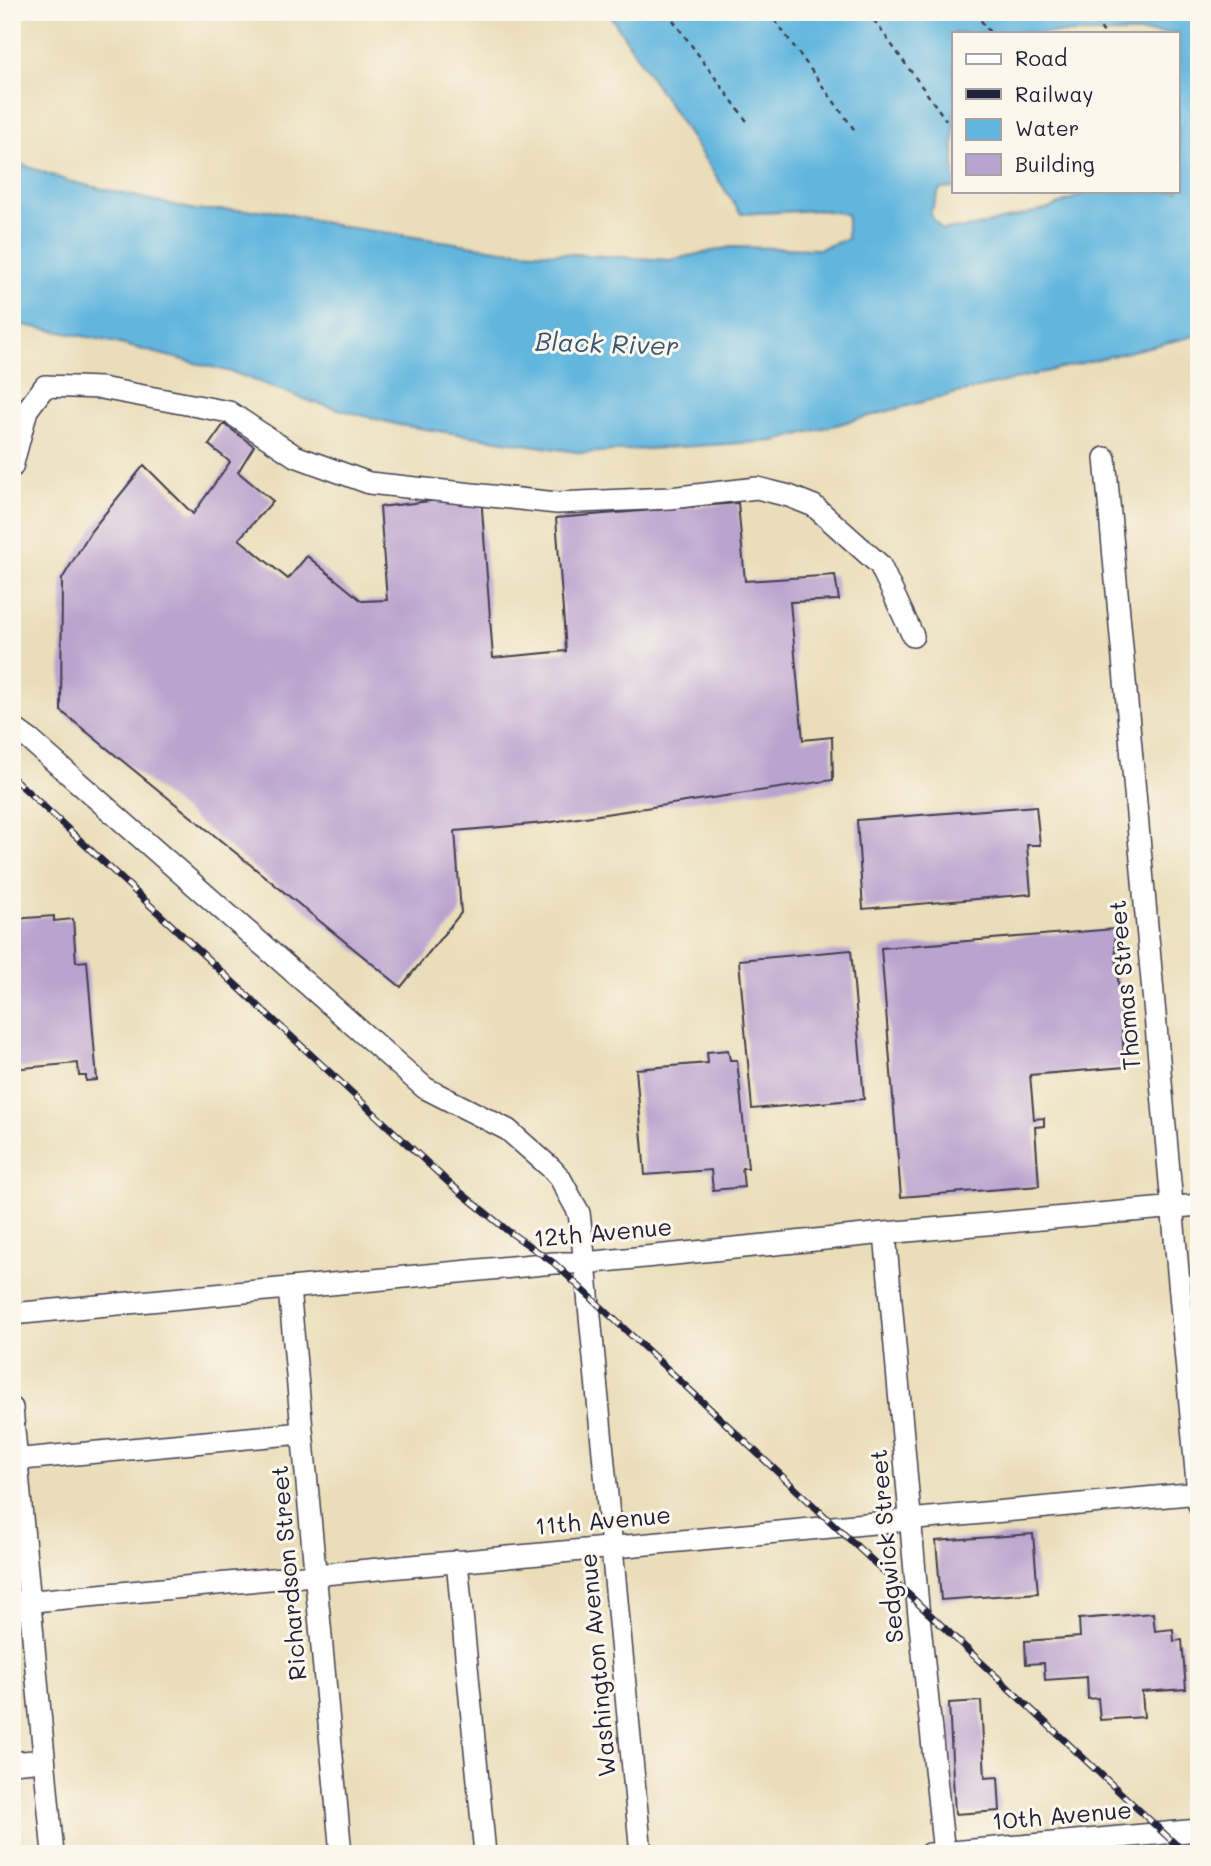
<svg xmlns="http://www.w3.org/2000/svg" width="1211" height="1866" font-family="Mali,sans-serif">
	<rect width="100%" height="100%" fill="#fbf7ec"/>
	<filter id="ink" filterUnits="userSpaceOnUse"><feTurbulence type="fractalNoise" baseFrequency=".0143" numOctaves="2"/><feDisplacementMap in="SourceGraphic" scale="14" xChannelSelector="R" yChannelSelector="G"/><feConvolveMatrix kernelMatrix="1 2 1 2 8 2 1 2 1" color-interpolation-filters="sRGB"/></filter>
	<filter id="wash" filterUnits="userSpaceOnUse"><feTurbulence type="fractalNoise" baseFrequency=".00686" numOctaves="4" result="noise"/><feDisplacementMap in="SourceGraphic" scale="28" xChannelSelector="R" yChannelSelector="G"/><feGaussianBlur stdDeviation="1.57" result="paint"/><feColorMatrix in="noise" values="0 0 0 0 0 0 0 0 0 0 0 0 0 0 0 0 0 1.4 0 .05"/><feComposite in="paint" operator="in"/></filter>
	<g filter="url(#wash)">
		<rect width="100%" height="100%" fill="#eaddb9"/>
		<!-- water -->
		<path fill="#62b6de" stroke="#426c8c" stroke-width="2" fill-rule="evenodd" d="M 608,12 L 1199,12 L 1199,335 L 945,396 L 775,441 L 583,453 L 399,425 L 312,402 L 235,373 L 104,340 L 12,323 L 12,161 L 68,181 L 195,210 L 271,210 L 339,226 L 503,250 L 670,260 L 731,247 L 819,249 L 847,239 L 847,214 L 819,210 L 741,214 ZM 954,33 L 1178,33 L 1178,191 L 1091,191 L 1048,209 L 973,227 L 942,230 L 930,214 L 940,189 L 954,188 Z"/>
		<g id="blocks">
			<!-- building -->
			<path fill="#baa3ce" d="M 224,424 L 254,446 L 238,472 L 273,501 L 239,539 L 288,579 L 307,556 L 362,601 L 387,600 L 380,507 L 481,495 L 493,658 L 566,651 L 556,518 L 738,503 L 745,581 L 835,575 L 839,600 L 790,602 L 803,740 L 832,737 L 833,780 L 545,823 L 455,831 L 461,913 L 401,987 L 61,711 L 62,579 L 91,531 L 144,465 L 193,514 L 230,462 L 209,445 Z
				M 1036,806 L 1040,845 L 1027,845 L 1031,894 L 863,909 L 857,820 Z
				M 54,916 L 54,921 L 73,919 L 76,962 L 87,961 L 97,1080 L 86,1081 L 86,1076 L 79,1076 L 78,1063 L 12,1069 L 12,919 Z
				M 1114,929 L 1125,1067 L 1030,1075 L 1034,1119 L 1044,1118 L 1044,1126 L 1035,1127 L 1039,1186 L 901,1197 L 881,948 Z
				M 851,950 L 864,1099 L 752,1109 L 739,960 Z
				M 728,1050 L 730,1060 L 737,1060 L 748,1168 L 742,1168 L 744,1187 L 713,1190 L 711,1170 L 645,1175 L 636,1069 L 708,1063 L 707,1052 Z
				M 1033,1534 L 1038,1593 L 941,1600 L 936,1541 Z
				M 1153,1613 L 1155,1631 L 1173,1629 L 1174,1641 L 1182,1640 L 1186,1689 L 1142,1692 L 1144,1717 L 1100,1720 L 1098,1698 L 1088,1699 L 1087,1677 L 1045,1680 L 1044,1663 L 1026,1664 L 1025,1641 L 1080,1637 L 1079,1619 Z
				M 981,1701 L 985,1778 L 998,1777 L 1000,1811 L 955,1814 L 949,1703 Z"/>
		</g>
	</g>
	<g filter="url(#ink)">
		<use href="#blocks" fill-opacity="0" stroke="#403e4e" stroke-width="2"/>
		<g fill="none" stroke-linecap="round" stroke-linejoin="round">
			<!-- minor casing -->
			<g stroke="#403e4e" stroke-width="24">
				<path id="minor" d="M 1105,458 L 1199,1505
					M 12,467 L 27,410 L 45,386 L 101,388 L 229,412 L 295,456 L 369,483 L 557,503 L 670,498 L 757,488 L 789,496 L 814,506 L 880,565 L 913,636
					M 12,727 L 30,740 L 425,1088 L 508,1130 L 551,1168 L 560,1178 L 579,1213 L 585,1263 L 641,1854
					M 885,1233 L 918,1606 L 944,1854
					M 289,1288 L 341,1854
					M 12,1314 L 554,1263 L 585,1263 L 885,1233 L 1199,1205
					M 12,1408 L 53,1854
					M 12,1460 L 302,1433
					M 457,1561 L 485,1854
					M 12,1603 L 1199,1493
					M 12,1763 L 44,1760
					M 929,1854 L 1199,1830"/>
			</g>
			<!-- path -->
			<path stroke="#403e4e" stroke-width="2.5" stroke-dasharray="5 5" stroke-linecap="butt" d="M 667,12 L 749,124
				M 769,12 L 856,132
				M 868,12 L 946,120
				M 975,12 L 990,33
				M 1089,12 L 1104,33"/>
			<!-- minor -->
			<use href="#minor" stroke="#fff" stroke-width="21"/>
			<!-- rail casing -->
			<g stroke="#22223b" stroke-width="7">
				<path id="rail" d="M 12,777 L 449,1183 L 508,1231 L 554,1263 L 1186,1854"/>
			</g>
			<!-- rail -->
			<use href="#rail" stroke="#fbf7ec" stroke-width="4.5" stroke-dasharray="13" stroke-linecap="butt"/>
		</g>
	</g>
	<g text-anchor="middle" stroke-width="6" stroke-linejoin="round" paint-order="stroke">
		<!-- street labels -->
		<g font-size="24" fill="#22223b" stroke="#fbf7ec">
			<text transform="translate(1125 985) rotate(-95)" y="8">Thomas Street</text>
			<text transform="translate(603 1233) rotate(-5)" y="8">12th Avenue</text>
			<text transform="translate(603 1521) rotate(-5)" y="8">11th Avenue</text>
			<text transform="translate(887 1546) rotate(-95)" y="8">Sedgwick Street</text>
			<text transform="translate(289 1573) rotate(-95)" y="8">Richardson Street</text>
			<text transform="translate(598 1665) rotate(-95)" y="8">Washington Avenue</text>
			<text transform="translate(1062 1816) rotate(-5)" y="8">10th Avenue</text>
		</g>
		<!-- water labels -->
		<g font-size="26" font-style="italic" fill="#385674" stroke="#fbf7ec">
			<text transform="translate(607 344) rotate(2)" y="9">Black River</text>
		</g>
	</g>
	<!-- margin -->
	<rect width="1211" height="1866" fill="none" stroke="#fbf7ec" stroke-width="42"/>
	<!-- legend -->
	<rect x="952" y="32" width="228" height="161" fill="#fbf7ec" stroke="#a4a2a5" stroke-width="2"/>
	<rect x="966" y="54" width="35" height="10" fill="#ffffff" stroke="#a4a2a5" stroke-width="2"/>
	<text x="1015" y="66" font-size="21" fill="#22223b">Road</text>
	<rect x="966" y="89" width="35" height="10" fill="#22223b" stroke="#a4a2a5" stroke-width="2"/>
	<text x="1015" y="102" font-size="21" fill="#22223b">Railway</text>
	<rect x="966" y="119" width="35" height="21" fill="#62b6de" stroke="#a4a2a5" stroke-width="2"/>
	<text x="1015" y="136" font-size="21" fill="#22223b">Water</text>
	<rect x="966" y="154" width="35" height="21" fill="#baa3ce" stroke="#a4a2a5" stroke-width="2"/>
	<text x="1015" y="172" font-size="21" fill="#22223b">Building</text>
</svg>
